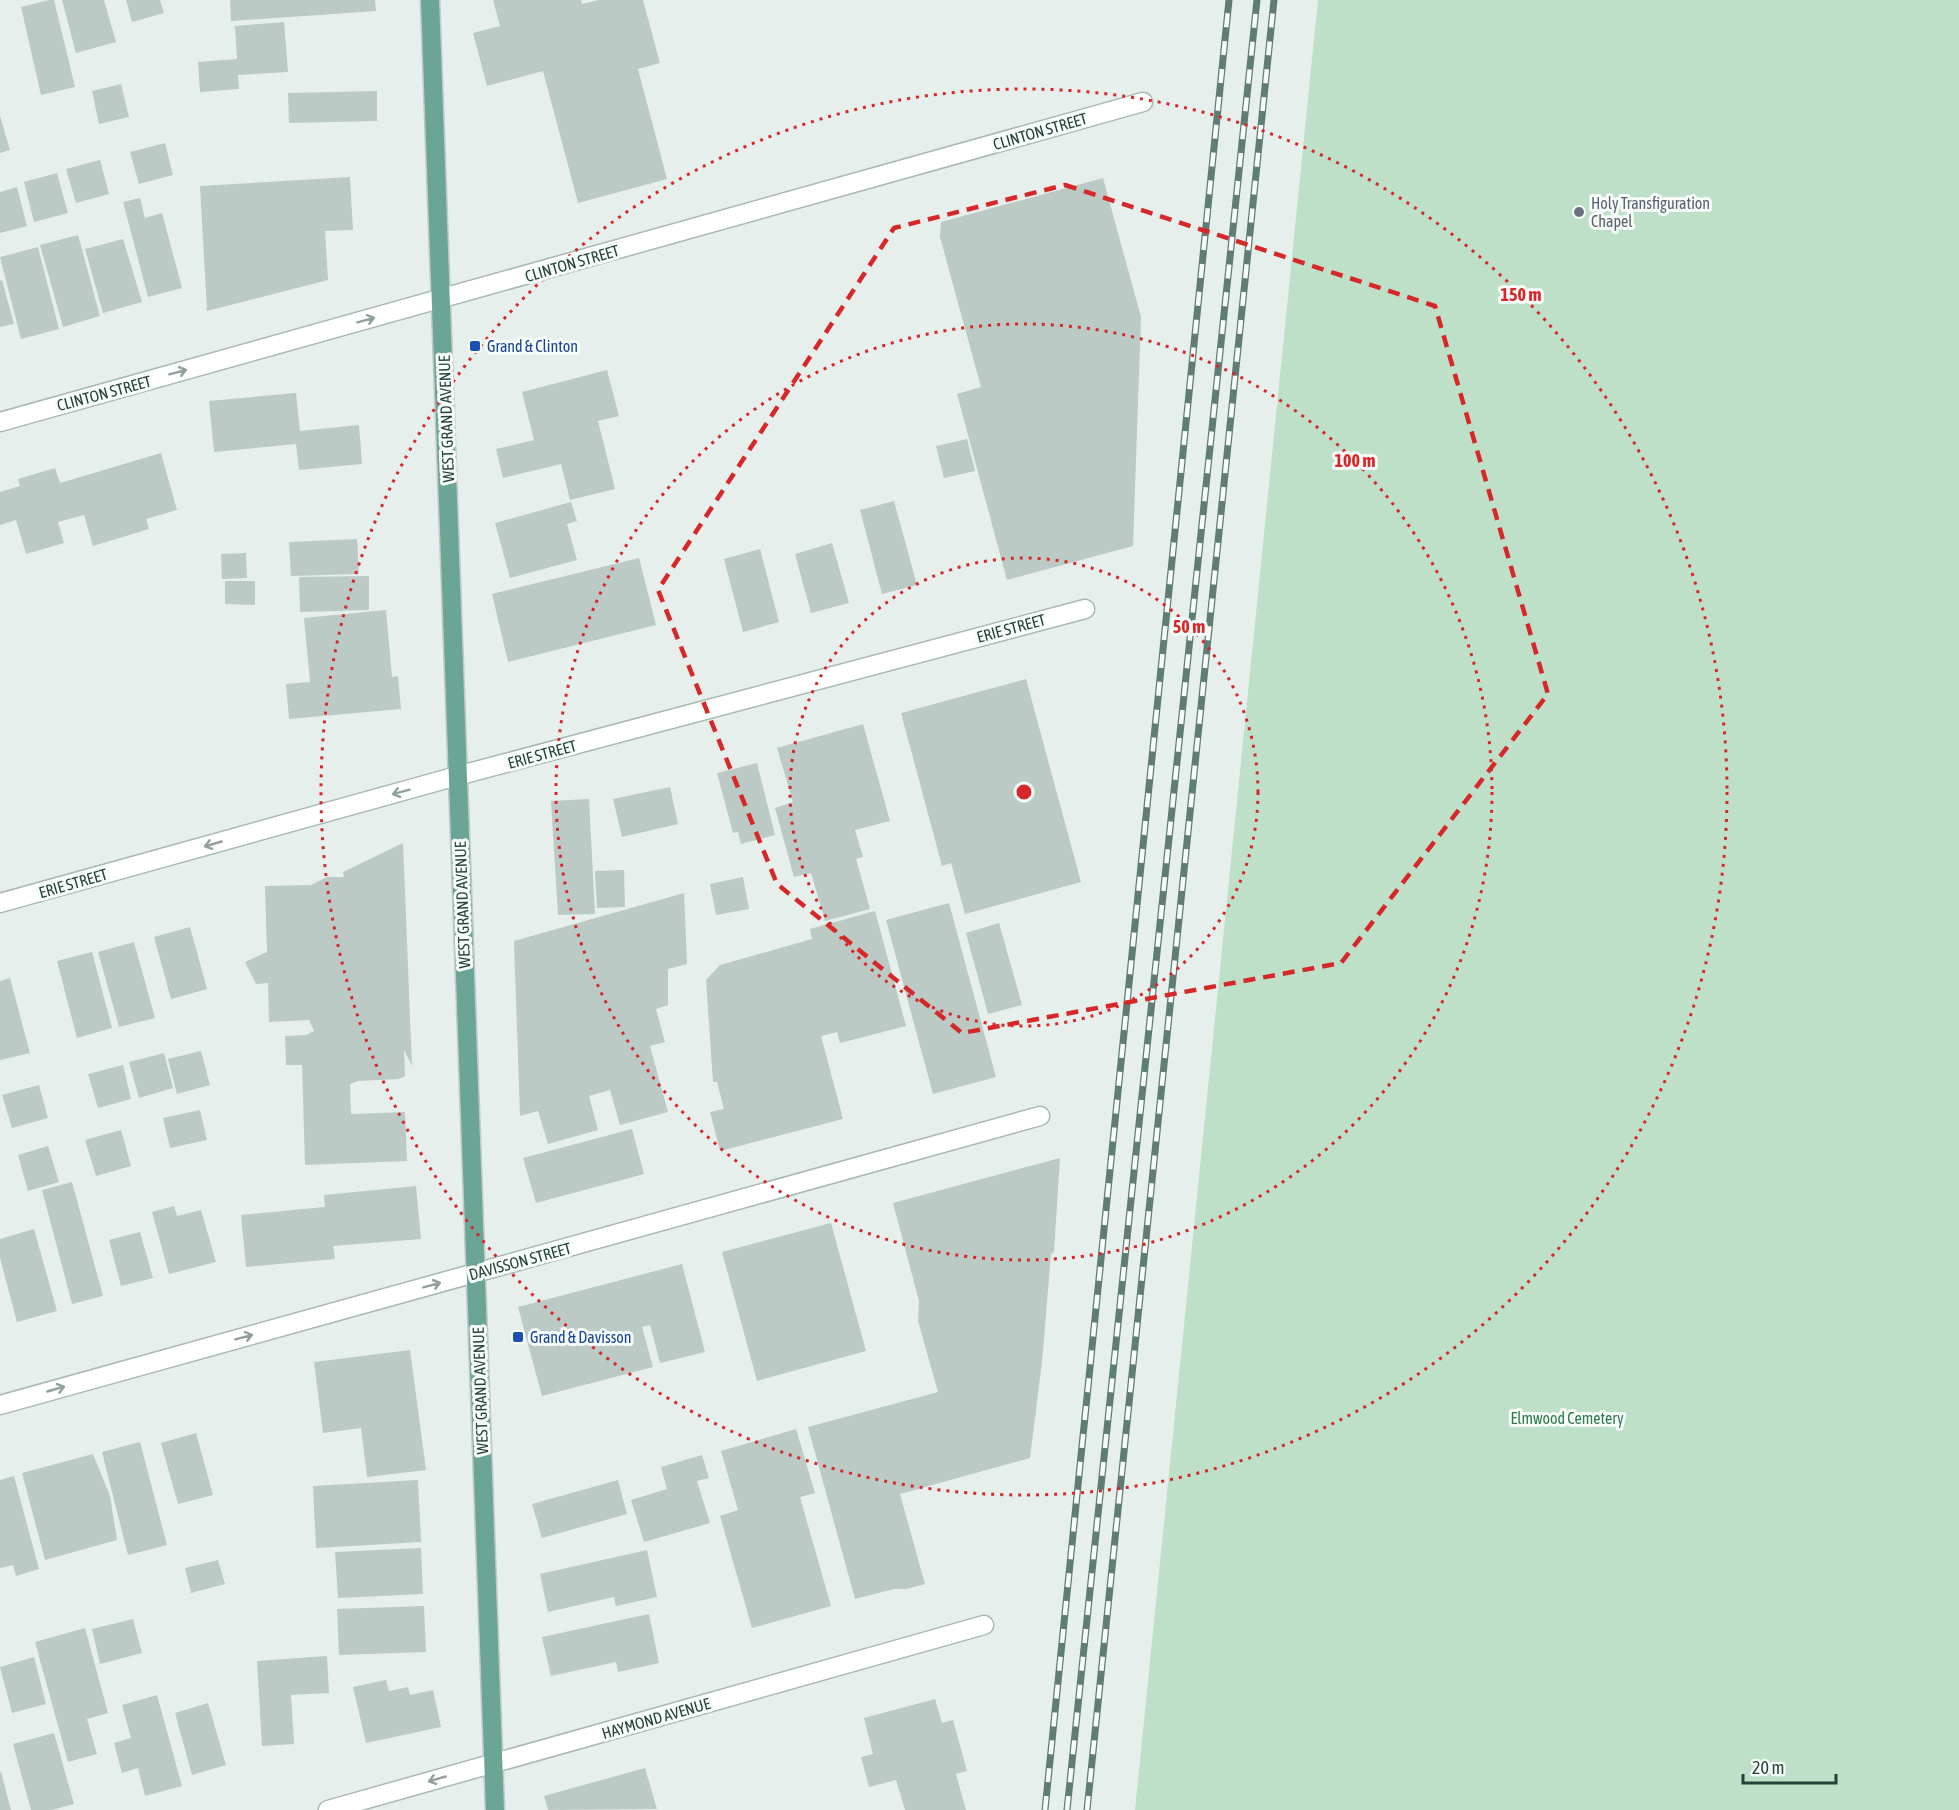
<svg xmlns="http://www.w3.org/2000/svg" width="1959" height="1810" font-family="'Asap Condensed',sans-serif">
	<rect width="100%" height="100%" fill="#e6efeb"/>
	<!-- green -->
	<path fill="#bfe0c8" d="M 1318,0 L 1959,0 L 1959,1810 L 1135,1810 Z"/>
	<!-- building -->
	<path fill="#bbcac4" d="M 49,0 L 54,0 L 75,87 L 41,95 L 21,7 Z
		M 62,0 L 104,0 L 116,42 L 76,53 Z
		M 126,0 L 160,0 L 164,13 L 132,22 Z
		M 230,0 L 375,0 L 376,11 L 231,21 Z
		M 493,0 L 581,0 L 582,4 L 599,0 L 643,0 L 660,63 L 638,69 L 667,179 L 578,203 L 543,71 L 487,86 L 473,33 L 500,26 Z
		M 284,22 L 288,72 L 238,75 L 239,89 L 200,92 L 198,62 L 237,59 L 235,26 Z
		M 121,84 L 129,117 L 99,124 L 92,91 Z
		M 377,91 L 377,121 L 289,123 L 288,93 Z
		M 0,116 L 10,150 L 0,153 Z
		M 165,143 L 173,175 L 139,184 L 130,152 Z
		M 100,160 L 109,194 L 76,203 L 66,169 Z
		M 57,173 L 68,213 L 34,222 L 24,182 Z
		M 350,177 L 353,230 L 325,231 L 328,280 L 207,311 L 200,186 Z
		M 1103,178 L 1141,317 L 1133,546 L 1007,580 L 957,394 L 981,387 L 940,237 L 941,222 Z
		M 17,187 L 27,226 L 0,233 L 0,192 Z
		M 140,198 L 145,218 L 162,213 L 182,288 L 148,297 L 123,202 Z
		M 78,235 L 100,316 L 63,327 L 40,245 Z
		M 123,239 L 142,302 L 103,313 L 85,249 Z
		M 38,247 L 59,329 L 21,339 L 0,257 Z
		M 2,280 L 14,324 L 0,327 L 0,281 Z
		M 607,370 L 619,416 L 598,421 L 615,489 L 570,500 L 561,464 L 503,478 L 496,449 L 534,440 L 522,392 Z
		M 296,393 L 300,431 L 359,425 L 362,464 L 299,470 L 296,444 L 214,452 L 209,401 Z
		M 967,439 L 975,471 L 944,478 L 936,446 Z
		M 161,453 L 177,510 L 146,519 L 149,529 L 93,546 L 84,515 L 58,522 L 64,543 L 26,554 L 16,520 L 0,525 L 0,492 L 20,486 L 18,479 L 55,468 L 60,483 Z
		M 894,501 L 917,585 L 882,594 L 860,510 Z
		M 571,502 L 577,521 L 567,524 L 577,560 L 510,578 L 495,523 Z
		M 357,539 L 359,574 L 291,576 L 289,542 Z
		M 832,543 L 849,603 L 811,613 L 795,554 Z
		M 760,549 L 779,622 L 743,632 L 724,559 Z
		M 246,553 L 247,578 L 222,579 L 221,554 Z
		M 639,558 L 656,625 L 508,662 L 492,594 Z
		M 369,576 L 369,610 L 300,612 L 299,577 Z
		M 225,581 L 255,581 L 255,605 L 225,604 Z
		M 386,610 L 392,677 L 398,676 L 401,709 L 289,719 L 286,684 L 310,682 L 304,618 Z
		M 1026,679 L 1081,882 L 965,914 L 951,863 L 942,866 L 901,713 Z
		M 863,724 L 890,821 L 855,830 L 863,857 L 856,859 L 870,909 L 825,921 L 811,873 L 794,877 L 775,808 L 793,802 L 777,748 Z
		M 757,763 L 775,835 L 741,844 L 738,832 L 733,833 L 717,773 Z
		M 670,787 L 678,824 L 622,837 L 613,799 Z
		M 589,799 L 595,914 L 558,915 L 551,801 Z
		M 403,843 L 412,1066 L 404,1050 L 405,1076 L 399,1079 L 358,1081 L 350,1084 L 351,1114 L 405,1112 L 407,1161 L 305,1165 L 302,1065 L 286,1065 L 285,1036 L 306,1035 L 314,1031 L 309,1020 L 269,1022 L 268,983 L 256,984 L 245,962 L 267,952 L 265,886 L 311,885 L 327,877 L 344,877 L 343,872 Z
		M 624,870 L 625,907 L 597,908 L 595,871 Z
		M 743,877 L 749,909 L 716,915 L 710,884 Z
		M 684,893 L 687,964 L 668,969 L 668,1005 L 656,1009 L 665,1042 L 650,1046 L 668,1112 L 620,1125 L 610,1090 L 589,1096 L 598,1130 L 548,1144 L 538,1111 L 520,1116 L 514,941 Z
		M 949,903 L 996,1077 L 933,1094 L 886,920 Z
		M 875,911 L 906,1026 L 840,1043 L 837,1032 L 821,1036 L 843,1119 L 720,1151 L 710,1112 L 724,1109 L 717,1082 L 713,1082 L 706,980 L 720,965 L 812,939 L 810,929 Z
		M 999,923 L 1022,1005 L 988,1014 L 966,933 Z
		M 190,927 L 207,989 L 171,999 L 154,937 Z
		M 134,942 L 155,1018 L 119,1027 L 98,952 Z
		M 92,952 L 112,1028 L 77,1038 L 57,961 Z
		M 10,978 L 30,1053 L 0,1060 L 0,981 Z
		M 201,1051 L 210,1085 L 177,1094 L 168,1059 Z
		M 164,1053 L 173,1088 L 139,1098 L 129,1062 Z
		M 123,1065 L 131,1099 L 98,1108 L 88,1074 Z
		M 39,1085 L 48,1118 L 12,1128 L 2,1095 Z
		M 200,1110 L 207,1140 L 170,1148 L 163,1118 Z
		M 632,1129 L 644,1174 L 536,1203 L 523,1158 Z
		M 121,1130 L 131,1166 L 96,1176 L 85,1140 Z
		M 48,1146 L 59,1182 L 28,1191 L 18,1155 Z
		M 1060,1158 L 1054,1252 L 1051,1254 L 1042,1362 L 1030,1458 L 900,1494 L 925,1584 L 906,1589 L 894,1589 L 855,1599 L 808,1427 L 938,1392 L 918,1321 L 919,1301 L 893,1203 Z
		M 72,1182 L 103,1296 L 72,1304 L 42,1190 Z
		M 416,1186 L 421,1239 L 333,1246 L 335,1259 L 246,1267 L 241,1215 L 325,1207 L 324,1195 Z
		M 174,1206 L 177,1216 L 201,1210 L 216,1262 L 169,1274 L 152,1212 Z
		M 831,1223 L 866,1351 L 757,1381 L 722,1252 Z
		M 34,1229 L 57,1311 L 17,1322 L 0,1258 L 0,1239 Z
		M 140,1232 L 153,1278 L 121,1286 L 109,1240 Z
		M 682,1264 L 705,1352 L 660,1363 L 650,1325 L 642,1327 L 653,1367 L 542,1396 L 518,1307 Z
		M 410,1350 L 426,1470 L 367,1477 L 361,1428 L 323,1433 L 314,1362 Z
		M 796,1429 L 815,1493 L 800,1497 L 831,1606 L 752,1628 L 720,1516 L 738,1510 L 721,1451 Z
		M 196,1433 L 213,1495 L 178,1504 L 161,1443 Z
		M 140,1442 L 167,1545 L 128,1555 L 102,1452 Z
		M 93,1454 L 110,1496 L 117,1540 L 45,1560 L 22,1473 Z
		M 702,1455 L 709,1478 L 697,1481 L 710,1523 L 644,1542 L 631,1500 L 667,1489 L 661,1467 Z
		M 14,1476 L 39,1569 L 16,1576 L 13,1565 L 0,1568 L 0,1480 Z
		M 418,1480 L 421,1542 L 316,1548 L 313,1486 Z
		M 618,1480 L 627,1514 L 542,1538 L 532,1504 Z
		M 421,1548 L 423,1594 L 338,1598 L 335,1552 Z
		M 647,1550 L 657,1597 L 616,1606 L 614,1597 L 548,1612 L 540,1574 Z
		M 218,1560 L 225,1584 L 191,1593 L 185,1568 Z
		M 424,1606 L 426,1652 L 339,1655 L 337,1609 Z
		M 649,1614 L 659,1663 L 618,1672 L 616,1662 L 551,1676 L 542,1637 Z
		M 133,1619 L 142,1653 L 100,1664 L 92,1629 Z
		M 85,1628 L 108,1713 L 87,1719 L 97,1754 L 68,1762 L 35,1642 Z
		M 327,1656 L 329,1693 L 291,1695 L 294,1744 L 262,1746 L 257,1661 Z
		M 34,1657 L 46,1704 L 12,1713 L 0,1667 Z
		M 386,1680 L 389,1691 L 408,1687 L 410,1695 L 433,1690 L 441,1727 L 366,1743 L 353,1687 Z
		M 157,1695 L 182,1786 L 145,1796 L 138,1768 L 122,1773 L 114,1743 L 131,1738 L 122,1705 Z
		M 935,1699 L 942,1723 L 953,1720 L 967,1771 L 956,1774 L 966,1810 L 905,1810 L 896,1780 L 869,1787 L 861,1757 L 873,1754 L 864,1718 Z
		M 208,1703 L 226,1765 L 192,1775 L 175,1713 Z
		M 54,1733 L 74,1804 L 52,1810 L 31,1810 L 13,1744 Z
		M 645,1768 L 657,1809 L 548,1810 L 544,1796 Z
		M 0,1772 L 1,1772 L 11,1810 L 0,1810 Z"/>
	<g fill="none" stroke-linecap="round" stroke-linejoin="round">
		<!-- minor casing -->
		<g stroke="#a8b8b2" stroke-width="21">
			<path id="minor" d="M 0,422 L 1143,102
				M 0,903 L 457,776 L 1085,609
				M 0,1405 L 1040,1116
				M 328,1810 L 984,1625"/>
		</g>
		<!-- major casing -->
		<g stroke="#c2cac8" stroke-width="21">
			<path id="major" d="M 430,0 L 495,1810"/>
		</g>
		<!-- minor -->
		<use href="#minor" stroke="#fff" stroke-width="18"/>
		<!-- major -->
		<use href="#major" stroke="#6aa596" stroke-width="18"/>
		<!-- rail casing -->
		<g stroke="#5f7d75" stroke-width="7">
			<path id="rail" d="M 1045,1810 L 1229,0
				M 1067,1810 L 1257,0
				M 1087,1810 L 1274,0"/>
		</g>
		<!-- rail -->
		<use href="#rail" stroke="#f7fbf9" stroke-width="4.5" stroke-dasharray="14" stroke-linecap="butt"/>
	</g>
	<!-- one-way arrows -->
	<defs><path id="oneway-shaft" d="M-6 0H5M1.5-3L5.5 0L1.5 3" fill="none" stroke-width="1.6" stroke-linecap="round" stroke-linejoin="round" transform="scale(1.5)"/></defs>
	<g stroke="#92a09c">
		<use href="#oneway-shaft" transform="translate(366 320) rotate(-15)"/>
		<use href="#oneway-shaft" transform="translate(178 372) rotate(-15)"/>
		<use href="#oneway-shaft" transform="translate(401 792) rotate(165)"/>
		<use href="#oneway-shaft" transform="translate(213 844) rotate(164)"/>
		<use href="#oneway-shaft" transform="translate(432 1285) rotate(-15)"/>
		<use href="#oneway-shaft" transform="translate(244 1337) rotate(-15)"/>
		<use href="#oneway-shaft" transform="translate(56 1389) rotate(-16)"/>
		<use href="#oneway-shaft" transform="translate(437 1779) rotate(164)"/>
	</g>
	<!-- marked area -->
	<path fill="none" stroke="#d62828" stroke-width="4.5" stroke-dasharray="12 8" stroke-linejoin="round" d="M 1065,185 L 1435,306 L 1548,694 L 1341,963 L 962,1033 L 777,884 L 658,590 L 894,228 Z"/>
	<!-- distance rings -->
	<g fill="none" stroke="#d62828" stroke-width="3" stroke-dasharray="3 6">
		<circle cx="1024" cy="792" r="234"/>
		<circle cx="1024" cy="792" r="468"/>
		<circle cx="1024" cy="792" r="703"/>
	</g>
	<!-- markers -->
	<circle fill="#6b7280" stroke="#f7fbf9" stroke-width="2" cx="1579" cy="212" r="6"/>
	<g fill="#1a4fb4" stroke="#f7fbf9" stroke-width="2">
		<rect x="469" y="340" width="12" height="12" rx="3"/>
		<rect x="512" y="1331" width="12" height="12" rx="3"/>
	</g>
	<g text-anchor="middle" stroke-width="6" stroke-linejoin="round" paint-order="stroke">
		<!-- street labels -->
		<g font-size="16" fill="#24423a" stroke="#f7fbf9">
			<text transform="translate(1040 131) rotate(-16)" y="6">CLINTON STREET</text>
			<text transform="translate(572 263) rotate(-16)" y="6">CLINTON STREET</text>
			<text transform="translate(104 393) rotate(-15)" y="6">CLINTON STREET</text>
			<text transform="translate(446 419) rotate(-92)" y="6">WEST GRAND AVENUE</text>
			<text transform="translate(1011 628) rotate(-15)" y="6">ERIE STREET</text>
			<text transform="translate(542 754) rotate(-15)" y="6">ERIE STREET</text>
			<text transform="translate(73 883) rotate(-16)" y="6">ERIE STREET</text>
			<text transform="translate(462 905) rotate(-92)" y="6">WEST GRAND AVENUE</text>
			<text transform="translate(520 1261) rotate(-15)" y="6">DAVISSON STREET</text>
			<text transform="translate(480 1391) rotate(-92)" y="6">WEST GRAND AVENUE</text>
			<text transform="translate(656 1718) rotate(-16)" y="6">HAYMOND AVENUE</text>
		</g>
		<!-- worship labels -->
		<g font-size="16" fill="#5b616d" stroke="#f7fbf9" text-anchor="start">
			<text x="1591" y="209">Holy Transfiguration<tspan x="1591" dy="18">Chapel</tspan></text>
		</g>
		<!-- transit labels -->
		<g font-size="16" fill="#164399" stroke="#f7fbf9" text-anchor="start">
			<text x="487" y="352">Grand &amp; Clinton</text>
			<text x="530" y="1343">Grand &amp; Davisson</text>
		</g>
		<!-- park labels -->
		<g font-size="16" fill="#2d7a4b" stroke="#f7fbf9">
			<text x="1567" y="1424">Elmwood Cemetery</text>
		</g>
	</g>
	<circle cx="1024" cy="792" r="9" fill="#d62828" stroke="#f7fbf9" stroke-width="3"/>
	<g font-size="18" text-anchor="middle" font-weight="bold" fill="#d62828" stroke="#f7fbf9" stroke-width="6" stroke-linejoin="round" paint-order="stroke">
		<text x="1521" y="301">150 m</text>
		<text x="1355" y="467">100 m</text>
		<text x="1189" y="633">50 m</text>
	</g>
	<!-- scale -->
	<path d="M1743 1774v9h93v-9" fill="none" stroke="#24423a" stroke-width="3"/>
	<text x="1752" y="1774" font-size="18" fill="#24423a" stroke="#f7fbf9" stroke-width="4.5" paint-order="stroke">20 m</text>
</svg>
